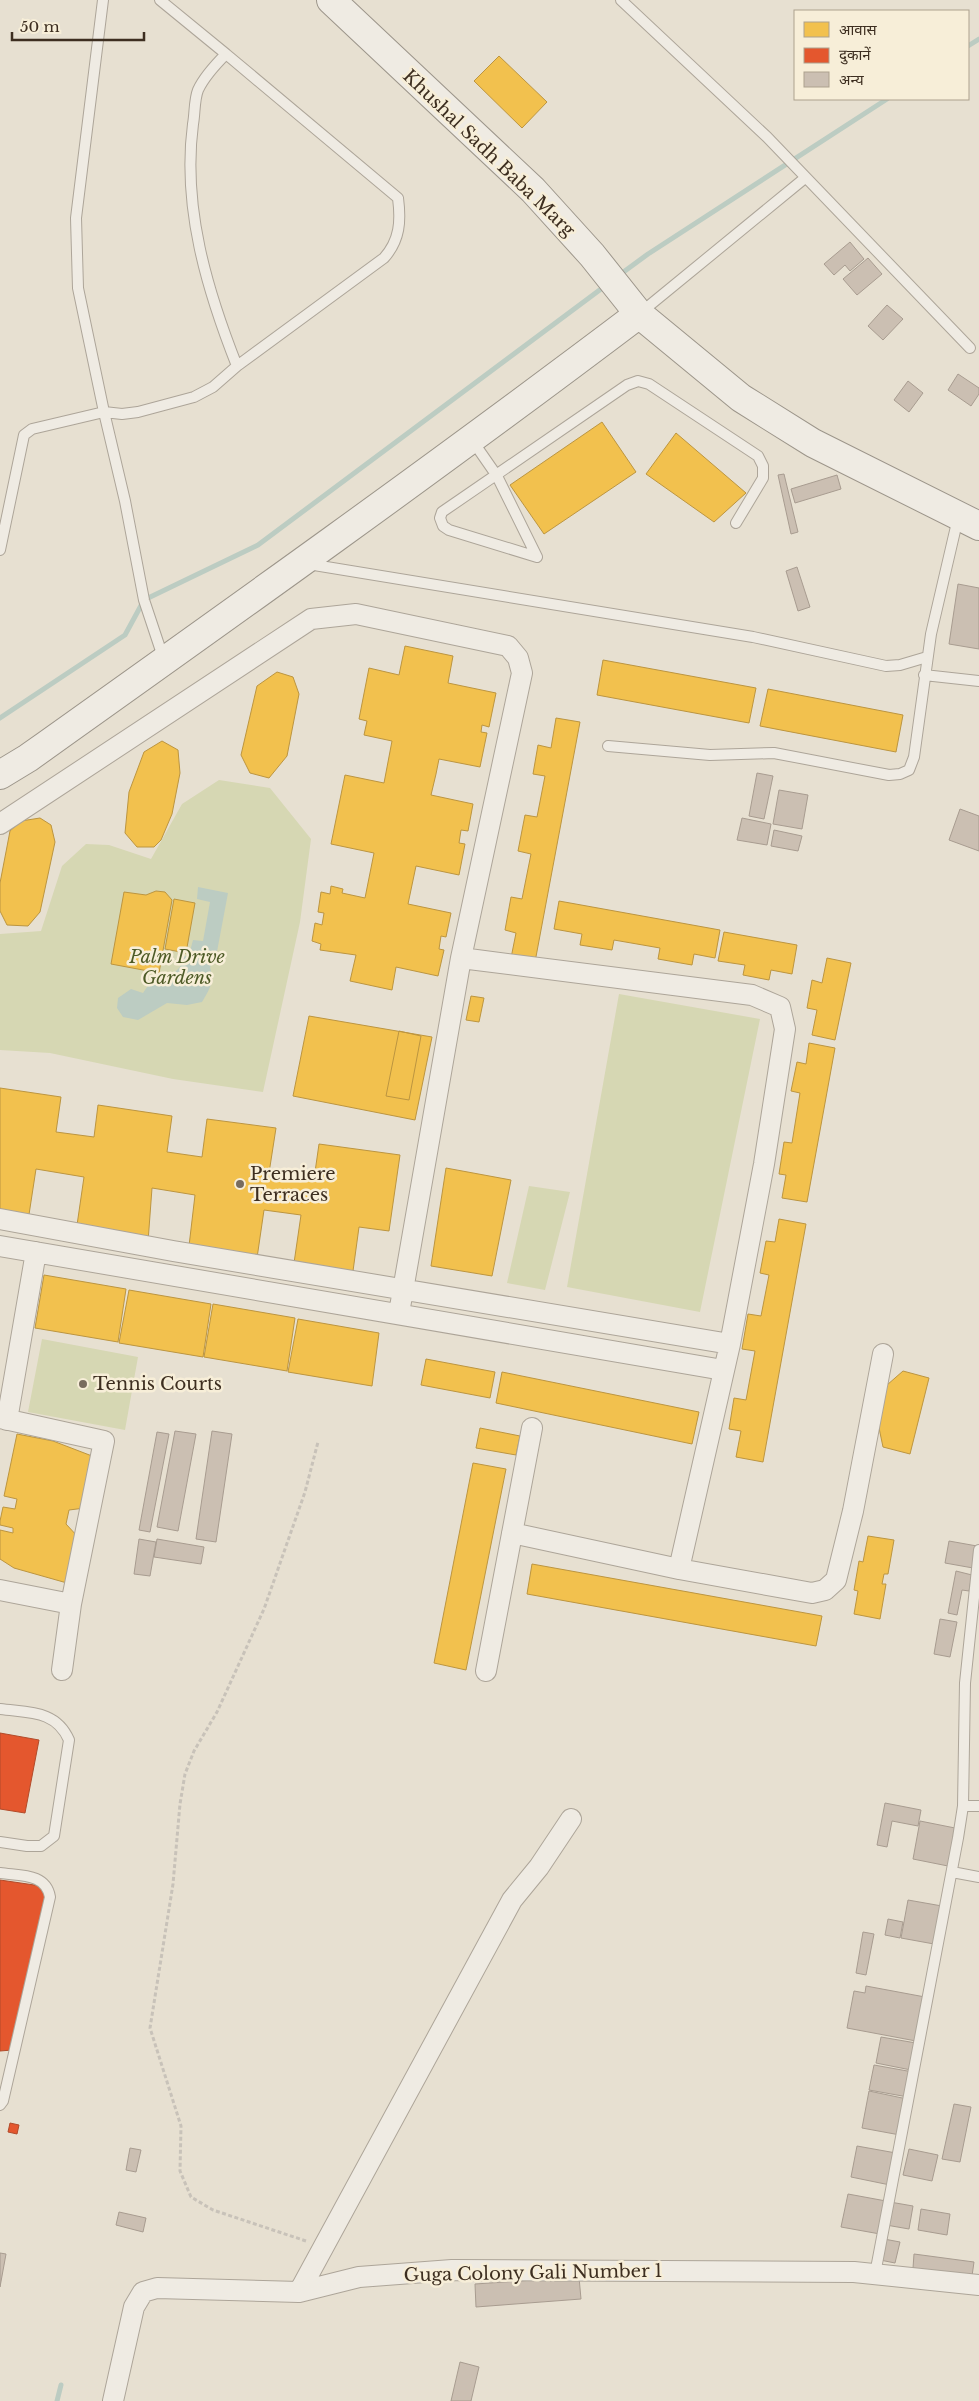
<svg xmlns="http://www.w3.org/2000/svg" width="979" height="2401" font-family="'Libre Baskerville','Noto Sans Devanagari',serif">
	<rect width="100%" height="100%" fill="#e7e0d1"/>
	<!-- green -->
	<path fill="#d6d7b3" d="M 219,780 L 270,788 L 311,839 L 300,922 L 263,1092 L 173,1079 L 50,1053 L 0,1050 L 0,934 L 41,931 L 62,866 L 86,844 L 109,845 L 151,859 L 182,804 Z
		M 619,994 L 760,1019 L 700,1312 L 567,1287 Z
		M 529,1186 L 570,1192 L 545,1290 L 507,1283 Z
		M 42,1339 L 138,1357 L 125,1430 L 28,1412 Z"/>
	<!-- water -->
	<path fill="#bcccc2" d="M 198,887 L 228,893 L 216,957 L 210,967 C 214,983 210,988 202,1002 L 187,1005 L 167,1003 L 138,1020 L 123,1017 L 117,1008 L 118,998 L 131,989 L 143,993 C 151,981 159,971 174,973 L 180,967 L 183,957 L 189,955 L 193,940 L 203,941 L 210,902 L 197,899 Z"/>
	<!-- homes -->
	<path fill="#f2c14e" stroke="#bc9540" d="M 499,56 L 547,102 L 522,128 L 474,81 Z
		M 602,422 L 636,472 L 544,534 L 510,485 Z
		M 676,433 L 746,493 L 714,522 L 646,474 Z
		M 405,646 L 453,656 L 448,683 L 496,693 L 489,727 L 482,725 L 481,732 L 487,733 L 480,767 L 439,759 L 436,774 L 431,795 L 473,804 L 468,831 L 461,830 L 459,843 L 465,844 L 459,875 L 416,866 L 408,904 L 451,913 L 446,937 L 441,936 L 439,949 L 444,950 L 438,976 L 396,967 L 392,990 L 350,981 L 356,955 L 320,950 L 321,944 L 312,941 L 315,923 L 322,925 L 324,913 L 318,912 L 321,892 L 330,894 L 331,886 L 343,889 L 342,893 L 365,898 L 374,853 L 331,844 L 345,775 L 384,783 L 392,741 L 364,735 L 367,721 L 359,719 L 369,668 L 399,675 Z
		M 603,660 L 756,688 L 749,723 L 597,695 Z
		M 277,672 L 293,677 L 299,694 L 287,756 L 269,778 L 250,773 L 241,755 L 257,686 Z
		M 768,689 L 903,715 L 896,752 L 760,726 Z
		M 556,718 L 580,722 L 535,962 L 511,958 L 516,933 L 505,930 L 511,897 L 522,899 L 531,854 L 518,851 L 525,815 L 537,817 L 545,776 L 533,774 L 538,745 L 551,748 Z
		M 162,741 L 178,750 L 180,773 L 172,814 L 161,840 L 154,847 L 137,847 L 125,833 L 129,792 L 144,752 Z
		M 40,818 L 51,825 L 55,842 L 40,912 L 28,926 L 7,925 L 0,911 L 0,883 L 10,831 L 21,821 Z
		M 156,891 L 165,892 L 172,900 L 159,973 L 111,964 L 124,892 L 146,895 Z
		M 174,899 L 195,903 L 186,953 L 165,949 Z
		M 559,901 L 720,930 L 715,958 L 694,954 L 692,965 L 658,959 L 660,948 L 614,940 L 612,950 L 580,945 L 582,934 L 554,929 Z
		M 724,932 L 797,945 L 792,974 L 771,970 L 769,980 L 743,975 L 745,965 L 718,961 Z
		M 827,958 L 851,963 L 835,1040 L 812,1035 L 817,1010 L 807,1008 L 812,980 L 822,983 Z
		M 471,996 L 484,998 L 479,1022 L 466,1020 Z
		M 309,1016 L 432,1037 L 415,1120 L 293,1096 Z
		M 399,1031 L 421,1036 L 409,1100 L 386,1096 Z
		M 809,1043 L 835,1048 L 807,1202 L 782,1198 L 786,1175 L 779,1174 L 784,1142 L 792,1143 L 800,1093 L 791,1091 L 797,1062 L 806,1064 Z
		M 0,1088 L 61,1097 L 56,1132 L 94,1137 L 98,1105 L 172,1116 L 167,1152 L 202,1157 L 207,1119 L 276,1128 L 269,1173 L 314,1179 L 319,1144 L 400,1155 L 389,1231 L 359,1227 L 353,1271 L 294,1263 L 301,1215 L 264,1210 L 257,1258 L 189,1246 L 195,1195 L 152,1188 L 148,1242 L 76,1232 L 84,1177 L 36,1169 L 28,1221 L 0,1217 Z
		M 446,1168 L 511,1180 L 492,1276 L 431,1266 Z
		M 779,1219 L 806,1224 L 763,1462 L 736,1457 L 741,1431 L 729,1429 L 734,1398 L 746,1400 L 755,1351 L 742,1349 L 748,1314 L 761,1316 L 769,1275 L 760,1273 L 766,1241 L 775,1242 Z
		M 44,1275 L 126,1289 L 118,1342 L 35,1328 Z
		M 129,1290 L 211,1304 L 203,1357 L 119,1343 Z
		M 213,1304 L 295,1318 L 287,1371 L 204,1357 Z
		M 298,1319 L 379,1333 L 372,1386 L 288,1372 Z
		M 426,1359 L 495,1372 L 490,1398 L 421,1385 Z
		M 903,1371 L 929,1378 L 910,1454 L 883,1447 L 878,1423 L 887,1385 Z
		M 502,1372 L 699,1412 L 692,1444 L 496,1403 Z
		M 480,1428 L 520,1436 L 516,1455 L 476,1448 Z
		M 17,1434 L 53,1441 L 92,1456 L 85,1508 L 69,1510 L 66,1524 L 79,1538 L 67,1583 L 14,1568 L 0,1559 L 0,1530 L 13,1533 L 13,1528 L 0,1525 L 0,1521 L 3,1507 L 15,1509 L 17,1499 L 4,1496 Z
		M 473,1463 L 506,1469 L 466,1670 L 434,1663 Z
		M 868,1536 L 894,1540 L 888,1574 L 884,1574 L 882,1584 L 886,1584 L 880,1619 L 854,1614 L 858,1591 L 854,1590 L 859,1561 L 863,1562 Z
		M 532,1564 L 822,1616 L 816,1646 L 527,1594 Z"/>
	<!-- shops -->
	<path fill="#e4572e" stroke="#b24b2a" d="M 0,1733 L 39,1740 L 25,1813 L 0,1809 Z
		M 0,1880 L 48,1887 L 12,2050 L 0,2051 Z
		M 10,2123 L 19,2125 L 17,2134 L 8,2132 Z"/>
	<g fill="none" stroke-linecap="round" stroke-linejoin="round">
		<!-- stream -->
		<path stroke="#bcccc2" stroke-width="5" d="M 968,46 L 979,39
			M 618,276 L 648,254 L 887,99
			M 0,718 L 125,635 L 144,600 L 258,545 L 605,286
			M 57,2401 L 61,2385"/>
	</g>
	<!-- building -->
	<path fill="#cbbfb2" stroke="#a89c90" d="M 850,242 L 864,259 L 850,271 L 845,265 L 834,275 L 824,264 Z
		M 868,258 L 882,274 L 857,295 L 843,279 Z
		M 887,305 L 903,319 L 883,340 L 868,326 Z
		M 958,374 L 979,388 L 979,394 L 971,406 L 948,390 Z
		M 908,381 L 923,393 L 909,412 L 894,400 Z
		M 784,474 L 798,532 L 791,534 L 778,475 Z
		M 837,475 L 841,489 L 795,503 L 791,489 Z
		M 797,567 L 810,607 L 798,611 L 786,571 Z
		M 958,584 L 979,588 L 979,649 L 949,644 Z
		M 757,773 L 773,776 L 764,819 L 749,816 Z
		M 779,790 L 808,795 L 802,829 L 773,824 Z
		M 960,809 L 979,816 L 979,851 L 949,840 Z
		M 742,818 L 771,824 L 767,845 L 737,840 Z
		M 774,830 L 802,836 L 798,851 L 771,846 Z
		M 175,1431 L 196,1434 L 178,1531 L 157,1527 Z
		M 212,1431 L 232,1434 L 216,1542 L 196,1539 Z
		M 157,1432 L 169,1434 L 150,1532 L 139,1530 Z
		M 139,1539 L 156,1542 L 150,1576 L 134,1574 Z
		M 157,1539 L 204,1547 L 201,1564 L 154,1557 Z
		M 949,1541 L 977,1546 L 973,1568 L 945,1563 Z
		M 956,1571 L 972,1575 L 969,1591 L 962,1590 L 957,1615 L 948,1613 Z
		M 940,1619 L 957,1622 L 950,1657 L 934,1654 Z
		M 885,1803 L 921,1810 L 918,1826 L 892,1821 L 887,1847 L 877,1845 Z
		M 920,1821 L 955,1828 L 948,1866 L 913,1859 Z
		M 908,1900 L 942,1906 L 934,1944 L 901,1938 Z
		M 888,1919 L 903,1922 L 900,1938 L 885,1935 Z
		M 863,1932 L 874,1934 L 866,1975 L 856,1973 Z
		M 866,1986 L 925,1997 L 916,2041 L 847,2028 L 854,1991 L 865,1993 Z
		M 881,2037 L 916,2043 L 911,2070 L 876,2063 Z
		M 874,2065 L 913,2072 L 908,2097 L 869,2090 Z
		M 869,2091 L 907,2099 L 900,2135 L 862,2128 Z
		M 954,2104 L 971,2107 L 960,2162 L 942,2159 Z
		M 857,2146 L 896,2153 L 890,2185 L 851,2177 Z
		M 130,2148 L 141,2150 L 136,2172 L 126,2170 Z
		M 909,2149 L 938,2155 L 932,2181 L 903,2175 Z
		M 848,2194 L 886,2201 L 880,2234 L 841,2227 Z
		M 890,2202 L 913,2206 L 909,2229 L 886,2225 Z
		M 921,2209 L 950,2214 L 947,2235 L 918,2230 Z
		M 119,2212 L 146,2218 L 143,2232 L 116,2225 Z
		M 884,2239 L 900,2242 L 895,2263 L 880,2260 Z
		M 0,2253 L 6,2254 L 0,2287 Z
		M 914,2254 L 974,2262 L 972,2276 L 913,2268 Z
		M 579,2277 L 581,2299 L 476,2307 L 475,2284 Z
		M 460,2362 L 479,2367 L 471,2401 L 451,2401 Z"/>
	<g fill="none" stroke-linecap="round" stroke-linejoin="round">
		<!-- lane casing -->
		<g stroke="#ada599" stroke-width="12">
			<path id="lane" d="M 103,0 L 76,218 L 78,288 L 104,412 L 125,501 L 144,600 L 164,660
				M 621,0 L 767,137 L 970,348
				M 226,54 L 398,198 C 401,221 400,240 384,258 L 237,366
				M 639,314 L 805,178
				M 472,440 L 497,476 L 537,557 L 449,530 L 443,526 L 440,518 L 442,512 L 627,385 L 638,381 L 649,384 L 758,456 L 763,466 L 763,478 L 736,523
				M 0,550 L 24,435 L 32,429 L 104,412 L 122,414 L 138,412 L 194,397 L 213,387 L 237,366 C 207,290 182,207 193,124 C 195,114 194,100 198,90 C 204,77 216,64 226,54 L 160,0
				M 308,564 L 753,637 L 886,666 L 900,665 L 927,657
				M 924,675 L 979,681
				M 608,746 L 710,755 L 774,753 L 889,775 L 900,774 L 909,770 L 914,757 L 931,634 L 958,518
				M 0,1709 C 29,1713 56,1710 69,1740 L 54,1836 L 41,1846 L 27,1846 L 0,1842
				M 963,1806 L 979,1806
				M 952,1872 L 979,1877
				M 0,1873 C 20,1876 46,1873 50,1897 L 3,2101 L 0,2105
				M 875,2274 L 958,1838 L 963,1806 L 965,1683 L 979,1550"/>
		</g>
		<!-- street casing -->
		<g stroke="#ada599" stroke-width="22">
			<path id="street" d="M 0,824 L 311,619 L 356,614 L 508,646 L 518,658 L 522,673 L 461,958 L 399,1313
				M 461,958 L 752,995 L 780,1007 L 785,1029 L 764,1164 L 730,1344 L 679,1569
				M 0,1219 L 173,1251 L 730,1344
				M 0,1246 L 723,1370
				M 0,1418 L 104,1441 L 71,1604 L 62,1670
				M 7,1420 L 36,1252
				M 512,1533 L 679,1569 L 812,1593 L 825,1590 L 836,1580 L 853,1511 L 883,1354
				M 0,1590 L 71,1604
				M 486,1671 L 532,1428
				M 299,2292 L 512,1900 L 539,1867 L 571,1819
				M 113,2401 L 134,2307 L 143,2292 L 157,2288 L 299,2292 L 359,2277 L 452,2270 L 854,2272 L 979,2285"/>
		</g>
		<!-- secondary casing -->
		<g stroke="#9c958a" stroke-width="30">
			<path id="secondary" d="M 331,0 L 533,190 L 592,255 L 639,314 L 741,398 L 813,443 L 979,526
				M 0,775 L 28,758 C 233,612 438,466 639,314"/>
		</g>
		<!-- path -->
		<path stroke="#c8c2b9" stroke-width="3" stroke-dasharray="4 2.5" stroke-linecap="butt" d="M 306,2241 L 213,2210 L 191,2197 L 180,2171 L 181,2126 L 150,2028 L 173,1884 L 180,1804 L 185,1774 L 194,1751 L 217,1712 L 264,1609 L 305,1492 L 318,1442"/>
		<!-- lane -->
		<use href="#lane" stroke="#efebe3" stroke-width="10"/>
		<!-- street -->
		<use href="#street" stroke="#efebe3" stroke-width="20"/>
		<!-- secondary -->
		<use href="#secondary" stroke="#efebe3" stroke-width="28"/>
	</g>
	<!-- markers -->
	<g fill="#786c5e" stroke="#f7eed8" stroke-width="2">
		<circle cx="240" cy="1184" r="5"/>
		<circle cx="83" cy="1384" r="5"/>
	</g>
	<g text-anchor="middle" stroke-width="5" stroke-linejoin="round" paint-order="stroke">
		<!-- street labels -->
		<g font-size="18" fill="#3d2e20" stroke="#f7eed8">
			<text transform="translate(489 153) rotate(44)" y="6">Khushal Sadh Baba Marg</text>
			<text transform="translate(533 2273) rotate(-1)" y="6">Guga Colony Gali Number 1</text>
		</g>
		<!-- park labels -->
		<g font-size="18" font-style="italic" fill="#4d5a26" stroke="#f7eed8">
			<text x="177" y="963">Palm Drive<tspan x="177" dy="21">Gardens</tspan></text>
		</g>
		<!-- poi labels -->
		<g font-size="18" fill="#3d2e20" stroke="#f7eed8" text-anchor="start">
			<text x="250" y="1180">Premiere<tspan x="250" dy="21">Terraces</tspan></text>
			<text x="93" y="1390">Tennis Courts</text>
		</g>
	</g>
	<!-- legend -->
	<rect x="794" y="10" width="175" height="90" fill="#f7eed8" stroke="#ada18e"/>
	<rect x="804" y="22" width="25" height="15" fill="#f2c14e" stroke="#ada18e"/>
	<text x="839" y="35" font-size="15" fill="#3d2e20">आवास</text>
	<rect x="804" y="48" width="25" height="15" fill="#e4572e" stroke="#ada18e"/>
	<text x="839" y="60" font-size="15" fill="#3d2e20">दुकानें</text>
	<rect x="804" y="72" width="25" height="15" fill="#cbbfb2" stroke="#ada18e"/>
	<text x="839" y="85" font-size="15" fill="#3d2e20">अन्य</text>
	<!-- scale -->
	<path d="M12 32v8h132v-8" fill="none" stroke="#3d2e20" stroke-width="2.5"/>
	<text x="20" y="32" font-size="15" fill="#3d2e20" stroke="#f7eed8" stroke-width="4" paint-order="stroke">50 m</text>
</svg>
